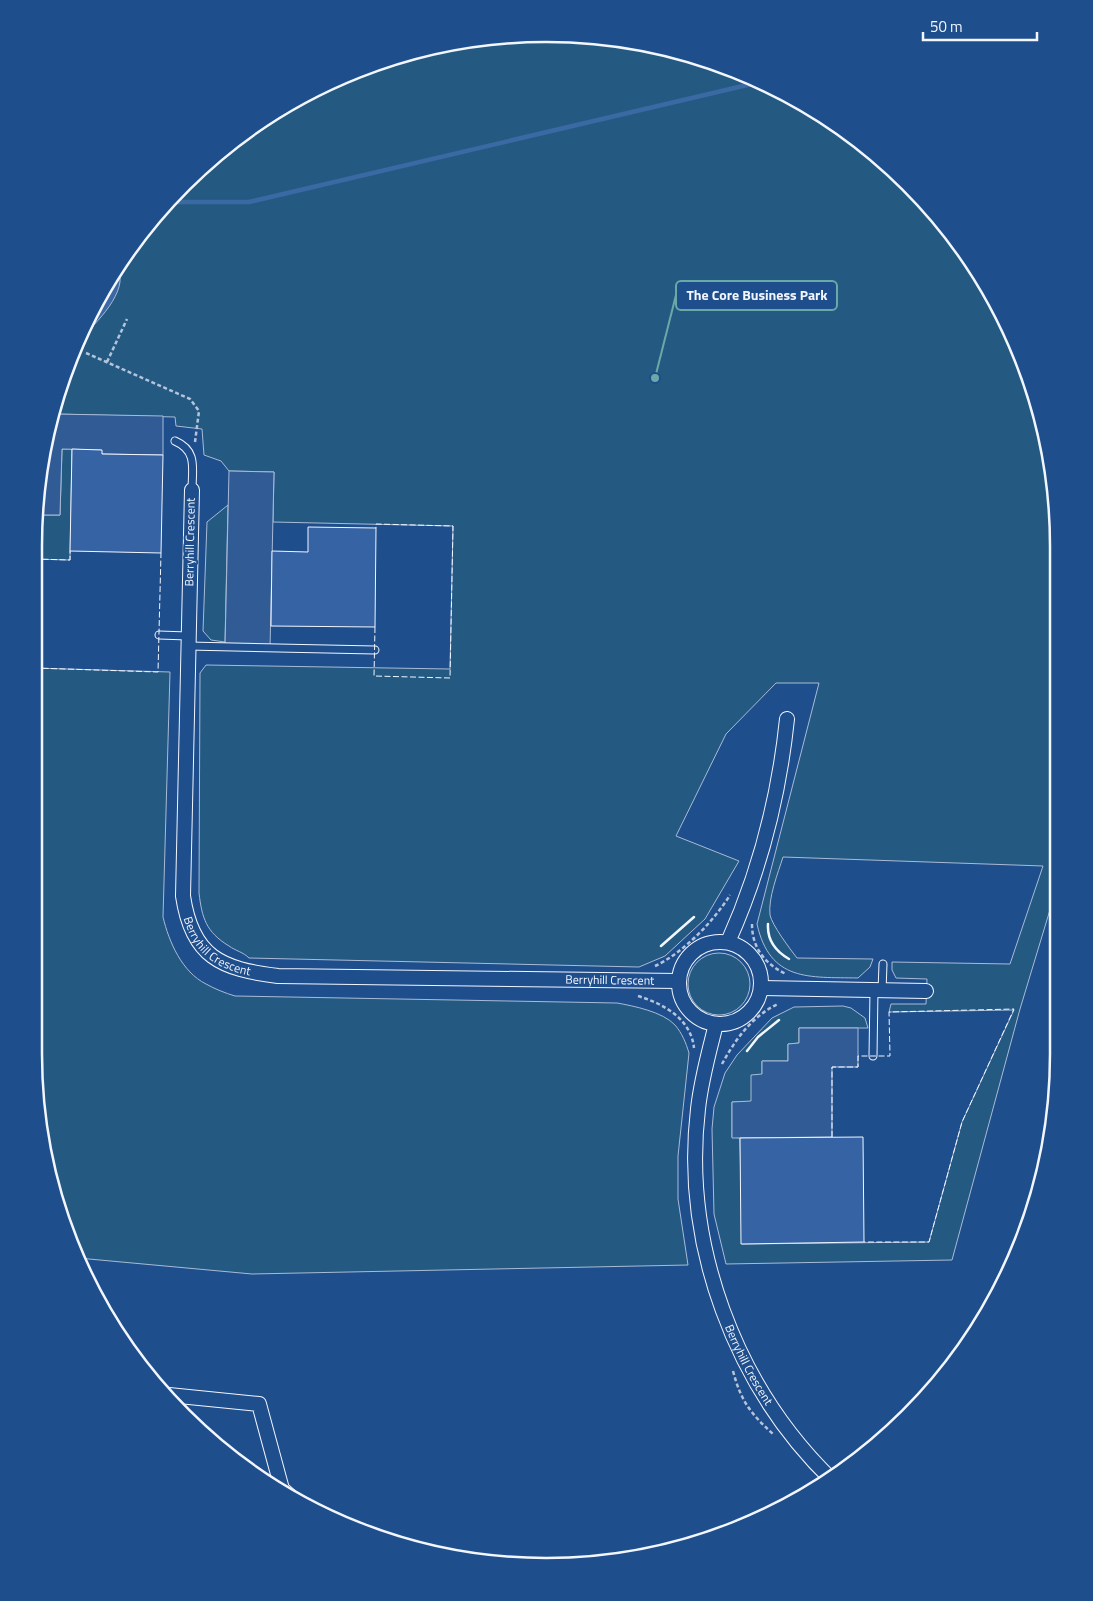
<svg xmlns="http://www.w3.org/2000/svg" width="1093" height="1601" font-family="'Titillium Web',sans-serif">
	<rect width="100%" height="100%" fill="#1f4e8c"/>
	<!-- green -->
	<path fill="#245a82" stroke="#a8bbd7" d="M 547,34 L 647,44 L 743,73 L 832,120 L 909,184 L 973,261 L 1006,319 L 1049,447 L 1059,547 L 1059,880 L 1020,1009 L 952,1260 L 726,1264 L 714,1214 L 712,1129 L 714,1107 L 725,1073 L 737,1055 L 772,1018 L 794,1007 L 843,1006 L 851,1008 L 865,1018 L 868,1028 L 799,1028 L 799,1043 L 788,1044 L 788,1061 L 762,1061 L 762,1075 L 751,1102 L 732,1102 L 732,1137 L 740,1138 L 742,1244 L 929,1242 L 962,1122 L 1014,1010 L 889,1012 L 891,1004 L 926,1004 L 927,979 L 896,978 L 892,970 L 892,962 L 1010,964 L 1043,866 L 783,857 C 778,873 768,898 770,915 C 772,925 790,949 797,958 L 873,959 L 870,967 L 858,978 C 809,977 770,982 757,924 L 819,683 L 776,683 L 726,734 L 676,836 L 739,861 L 705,919 L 665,956 L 639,967 L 249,958 C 243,952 236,951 229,946 C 206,932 202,918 199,893 L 200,673 L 206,665 L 450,669 L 453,526 L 273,522 L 274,472 L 229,471 L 221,461 L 204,455 L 202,429 L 176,426 L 175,417 L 55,414 L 87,319 L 140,235 L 184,184 L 262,120 L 351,73 L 447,44 Z
		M 62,449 L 72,449 L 70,560 L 34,559 L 37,515 L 60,515 Z
		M 228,505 L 225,642 L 211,640 L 203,631 L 207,522 Z
		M 34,668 L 170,672 L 163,917 C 169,942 182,972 206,984 C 215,989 225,993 235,996 L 617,1003 C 634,1006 663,1012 675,1025 C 682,1033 686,1043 689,1053 L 678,1156 L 678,1199 L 688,1265 L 252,1274 L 78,1258 L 51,1187 L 34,1055 Z
		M688 984a31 31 0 1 1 62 0a31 31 0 1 1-62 0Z"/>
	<!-- parking -->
	<path fill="#305b95" stroke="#a8bbd7" d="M 55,414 L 163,416 L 163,455 L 102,454 L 101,450 L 62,449 L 60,515 L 37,515 L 44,447 Z
		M 229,471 L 274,472 L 270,648 L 225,647 Z
		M 799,1028 L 858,1028 L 858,1067 L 832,1067 L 832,1137 L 732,1138 L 732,1102 L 751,1101 L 751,1075 L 762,1074 L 762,1061 L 788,1061 L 788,1044 L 799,1043 Z"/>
	<!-- water -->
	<path fill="#3b69a3" stroke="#a8bbd7" d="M 118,268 C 129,292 96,323 80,339 L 87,319 Z"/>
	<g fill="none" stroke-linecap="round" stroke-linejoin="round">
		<!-- stream -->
		<path stroke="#3b69a3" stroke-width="4.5" d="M 168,202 L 249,202 L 760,82"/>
	</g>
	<!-- building -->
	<path fill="#3563a3" stroke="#f2f6ff" d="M 72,449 L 102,450 L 102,454 L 163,455 L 161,553 L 70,551 Z
		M 308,527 L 376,528 L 375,627 L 271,626 L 272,551 L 308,552 Z
		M 863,1137 L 864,1242 L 741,1244 L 740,1138 Z"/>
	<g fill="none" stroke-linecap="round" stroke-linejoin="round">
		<!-- service casing -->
		<g stroke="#f2f6ff" stroke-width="9">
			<path id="service" d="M 175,441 C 198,451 192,469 192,490
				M 159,635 L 188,636
				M 188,646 L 375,650
				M 882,991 L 883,964
				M 873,1056 L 874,990"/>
		</g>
		<!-- minor casing -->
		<g stroke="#f2f6ff" stroke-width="16">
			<g id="minor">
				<path id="s1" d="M 192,490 L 183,896 C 192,957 221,969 278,976 L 678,981"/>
				<circle cx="720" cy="983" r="41"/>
				<path d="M 728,942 C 760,871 779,796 787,719"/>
				<path d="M 761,988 L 926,991"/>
				<path id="s2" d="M 716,1024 C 709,1052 701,1080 698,1109 C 682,1244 735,1386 832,1480"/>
				<path d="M 169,1395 L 259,1404 L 282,1489 L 290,1496"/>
			</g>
		</g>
		<!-- path -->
		<path stroke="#b3c4dc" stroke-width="2.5" stroke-dasharray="4 2.5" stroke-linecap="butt" d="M 86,353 L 190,399 L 199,411 L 195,442
			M 107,362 L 127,319
			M 752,924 C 752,948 765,964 786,974
			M 655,966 C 683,953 714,921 730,895
			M 638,996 C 664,1004 691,1019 694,1048
			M 722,1064 C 735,1040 752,1016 778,1004
			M 733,1371 C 741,1401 750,1413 773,1434"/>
		<!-- service -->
		<use href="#service" stroke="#1f4e8c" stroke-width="7"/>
		<!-- minor -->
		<use href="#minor" stroke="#1f4e8c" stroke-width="14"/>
		<!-- fence -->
		<path stroke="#f2f6ff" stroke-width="1" stroke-dasharray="6 2.5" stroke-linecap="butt" d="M 34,559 L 70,560 L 70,551
			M 375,627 L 374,676 L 450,678 L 453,526 L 376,524 L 376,528
			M 34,668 L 158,672 L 161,553
			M 832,1137 L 832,1067 L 858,1067 L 858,1056 L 890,1056 L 889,1012 L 1014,1009 L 962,1122 L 929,1242 L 864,1242"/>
		<!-- wall -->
		<path stroke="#f2f6ff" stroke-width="2.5" d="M 768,924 C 767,940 775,951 789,959
			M 661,946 L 694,917
			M 747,1051 L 758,1037 L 779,1020"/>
	</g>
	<g text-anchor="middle" stroke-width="4" stroke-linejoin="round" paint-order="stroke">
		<!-- street labels -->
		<g font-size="12" fill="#f2f6ff" stroke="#1f4e8c">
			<text transform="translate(190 542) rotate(-89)" y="4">Berryhill Crescent</text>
			<text dy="4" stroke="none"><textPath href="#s1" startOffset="472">Berryhill Crescent</textPath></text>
			<text dy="4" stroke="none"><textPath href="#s1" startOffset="876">Berryhill Crescent</textPath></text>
			<text dy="4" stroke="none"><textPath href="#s2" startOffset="352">Berryhill Crescent</textPath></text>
		</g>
	</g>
	<!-- crop -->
	<path d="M0 0H1093V1601H0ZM546 42H546A504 504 0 0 1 1050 546V1054A504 504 0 0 1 546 1558H546A504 504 0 0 1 42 1054V546A504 504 0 0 1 546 42Z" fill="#1f4e8c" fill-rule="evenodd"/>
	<path fill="none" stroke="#f2f6ff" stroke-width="2.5" d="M546 42H546A504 504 0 0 1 1050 546V1054A504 504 0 0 1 546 1558H546A504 504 0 0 1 42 1054V546A504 504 0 0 1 546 42Z"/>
	<!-- callouts -->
	<path fill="none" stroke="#6aa9a8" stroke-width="2" d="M655 378L676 295"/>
	<circle fill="#6aa9a8" stroke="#1f4e8c" stroke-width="2" cx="655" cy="378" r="5"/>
	<rect fill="#1f4e8c" stroke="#6aa9a8" stroke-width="2" x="676" y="281" width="161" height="29" rx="5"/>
	<g font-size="14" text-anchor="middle" font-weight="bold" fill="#f2f6ff">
		<text x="757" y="300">The Core Business Park</text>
	</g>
	<!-- scale -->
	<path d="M923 32v8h114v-8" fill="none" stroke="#f2f6ff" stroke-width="2.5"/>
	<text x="930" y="32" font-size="15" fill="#f2f6ff" stroke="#1f4e8c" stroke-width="4" paint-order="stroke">50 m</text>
</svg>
